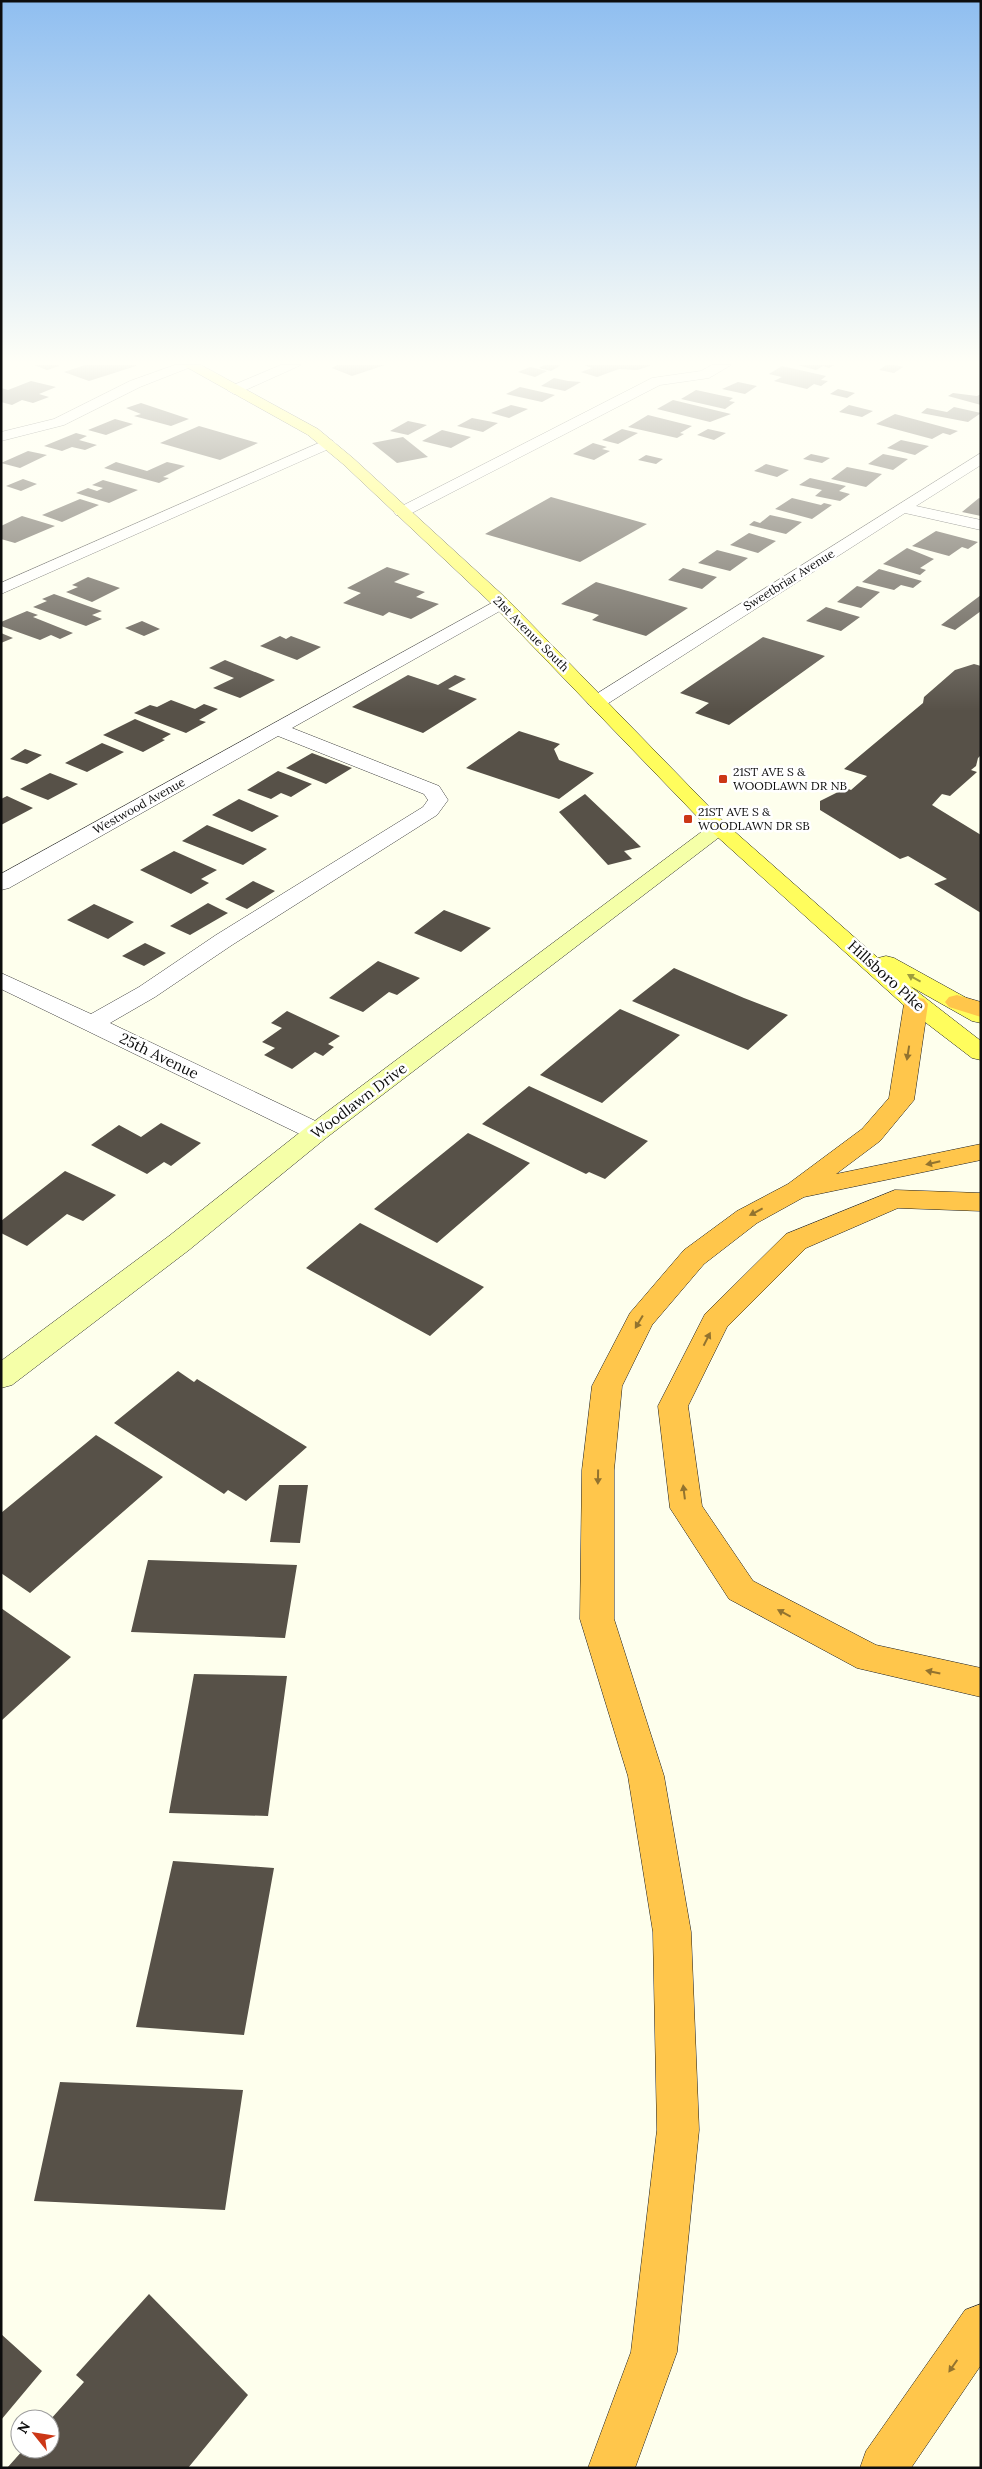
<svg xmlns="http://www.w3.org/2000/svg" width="982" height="2469" font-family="Lora,serif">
	<rect width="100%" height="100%" fill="#feffed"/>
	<!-- building -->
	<path fill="#575148" d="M 34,365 L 59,365 L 59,366 L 47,370 Z
		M 85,365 L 136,365 L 136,366 L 89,381 L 64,372 Z
		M 337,365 L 385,365 L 352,376 L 332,368 Z
		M 544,365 L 561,365 L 551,371 L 539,368 Z
		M 584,365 L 650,365 L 650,366 L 637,370 L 619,369 L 597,377 L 581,372 L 592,368 Z
		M 798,365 L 834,365 L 829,368 L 823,366 L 816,370 Z
		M 886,365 L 895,365 L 903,367 L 894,373 L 879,370 Z
		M 782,366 L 826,376 L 821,380 L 828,381 L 821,386 L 814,384 L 807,389 L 774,381 L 782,377 L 769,374 Z
		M 530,367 L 547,371 L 535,377 L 518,372 Z
		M 554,378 L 568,381 L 581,382 L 565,391 L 541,386 Z
		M 31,381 L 56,387 L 39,394 L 49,397 L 33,403 L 22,400 L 12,405 L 1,402 L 1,388 L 8,390 Z
		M 738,382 L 757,386 L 745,394 L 722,389 Z
		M 520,387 L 555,395 L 542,402 L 506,394 Z
		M 838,389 L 855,393 L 847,398 L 830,394 Z
		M 696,390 L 733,398 L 729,401 L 735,402 L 725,409 L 681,399 Z
		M 953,393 L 977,396 L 981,394 L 981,405 L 948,396 Z
		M 673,400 L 731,414 L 710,422 L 657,409 Z
		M 141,403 L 189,419 L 171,426 L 134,416 L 141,414 L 126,408 Z
		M 511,405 L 528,409 L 509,418 L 491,413 Z
		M 849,405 L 873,411 L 862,417 L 839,412 Z
		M 954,407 L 981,413 L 968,422 L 921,413 L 927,408 L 947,412 Z
		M 895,414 L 958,431 L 950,435 L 943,433 L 932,439 L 876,424 Z
		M 648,415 L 692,426 L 680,433 L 684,434 L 677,438 L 628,427 Z
		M 472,418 L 498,423 L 483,432 L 457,426 Z
		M 115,419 L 133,424 L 106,435 L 88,430 Z
		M 408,421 L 427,425 L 408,435 L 390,431 Z
		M 199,426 L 258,443 L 220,460 L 160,443 Z
		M 622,429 L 638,433 L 618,444 L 602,440 Z
		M 708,429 L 726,433 L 714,440 L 697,435 Z
		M 442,430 L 471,437 L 451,448 L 422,441 Z
		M 76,433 L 87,436 L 79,440 L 97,445 L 85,450 L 72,447 L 62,451 L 44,446 Z
		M 403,437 L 428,457 L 397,463 L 372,443 Z
		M 901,440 L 929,446 L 915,455 L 887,448 Z
		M 593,443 L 607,447 L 602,449 L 610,451 L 594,460 L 573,454 Z
		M 28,451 L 47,455 L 20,468 L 1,463 Z
		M 811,454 L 830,458 L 822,463 L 803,459 Z
		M 883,454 L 908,459 L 893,470 L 868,464 Z
		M 646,455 L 663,459 L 656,464 L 638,460 Z
		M 116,462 L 147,471 L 167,462 L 185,466 L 163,477 L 169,478 L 159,483 L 104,468 Z
		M 766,464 L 789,470 L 777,477 L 754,471 Z
		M 847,467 L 882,474 L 866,487 L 831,479 Z
		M 810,478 L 846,486 L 839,491 L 850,494 L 840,501 L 815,496 L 822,490 L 799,485 Z
		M 23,479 L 37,484 L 21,491 L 6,486 Z
		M 103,480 L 138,490 L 109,503 L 76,493 L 88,488 L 97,491 L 103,488 L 92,485 Z
		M 551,497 L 647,524 L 580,562 L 485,534 Z
		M 792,498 L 821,505 L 824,503 L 832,505 L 812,519 L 775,509 Z
		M 979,498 L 981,499 L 981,516 L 962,512 Z
		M 80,499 L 99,505 L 62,522 L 42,515 Z
		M 770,515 L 802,522 L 786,534 L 749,525 L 754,521 L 760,523 Z
		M 22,516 L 55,526 L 15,543 L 1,539 L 1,526 Z
		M 936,531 L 978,542 L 968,549 L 962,547 L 949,556 L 912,546 Z
		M 749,533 L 776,541 L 758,553 L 730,545 Z
		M 907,548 L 934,559 L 920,568 L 926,570 L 920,575 L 883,564 Z
		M 717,550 L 748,558 L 730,571 L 698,563 Z
		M 387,567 L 410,574 L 394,582 L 425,592 L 416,597 L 439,604 L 411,619 L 389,612 L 383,616 L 343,603 L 361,593 L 347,588 Z
		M 683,568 L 717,577 L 702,589 L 668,580 Z
		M 879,569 L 922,581 L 913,588 L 901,585 L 894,590 L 862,582 Z
		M 88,577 L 120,588 L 92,602 L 66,592 L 78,587 L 72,585 Z
		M 596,582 L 688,608 L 646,636 L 592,620 L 599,615 L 561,604 Z
		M 857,586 L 880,592 L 861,608 L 837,602 Z
		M 54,594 L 102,611 L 92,615 L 102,619 L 86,626 L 33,607 L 47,601 L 42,599 Z
		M 981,595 L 981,611 L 955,630 L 941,625 Z
		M 826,607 L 860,617 L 841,631 L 806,621 Z
		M 27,611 L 38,615 L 33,617 L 73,633 L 60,639 L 51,635 L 40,640 L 1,626 L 1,622 Z
		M 142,621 L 160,629 L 144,636 L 125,628 Z
		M 1,633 L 13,638 L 1,643 Z
		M 280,636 L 286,639 L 291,636 L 321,647 L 297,660 L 260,646 Z
		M 763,637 L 825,656 L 729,725 L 695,713 L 709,703 L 680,693 Z
		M 225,660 L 275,680 L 240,698 L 213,688 L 234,678 L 209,668 Z
		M 974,664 L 981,666 L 981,755 L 978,758 L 976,766 L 971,770 L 977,772 L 950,796 L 942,794 L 932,805 L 981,835 L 981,913 L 934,884 L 947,879 L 908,856 L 900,859 L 820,810 L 820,801 L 846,788 L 851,790 L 867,776 L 844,769 L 923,703 L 924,697 L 955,670 Z
		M 408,675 L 438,685 L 455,675 L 466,679 L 448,689 L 477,699 L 423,733 L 352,707 Z
		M 171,700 L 195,709 L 204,704 L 218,709 L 199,720 L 206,722 L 186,733 L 134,713 L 150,705 L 157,707 Z
		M 135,719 L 171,734 L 162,739 L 165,740 L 143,752 L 103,735 Z
		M 519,731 L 560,744 L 554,749 L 559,760 L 594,773 L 559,799 L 466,768 Z
		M 102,743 L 124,752 L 87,772 L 65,763 Z
		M 25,749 L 42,755 L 27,764 L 10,759 Z
		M 312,753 L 352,768 L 326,784 L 286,768 Z
		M 278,771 L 312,784 L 291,797 L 281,793 L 271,799 L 247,790 Z
		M 50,773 L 78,784 L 48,800 L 20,789 Z
		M 585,794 L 641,847 L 624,851 L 632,859 L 608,865 L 559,812 Z
		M 7,796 L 33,808 L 1,825 L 1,799 Z
		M 239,799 L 279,816 L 252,832 L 212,815 Z
		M 207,825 L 267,849 L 243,865 L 182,841 Z
		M 174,851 L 217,870 L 201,879 L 209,883 L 191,894 L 140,870 Z
		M 253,881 L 275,891 L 247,909 L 225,899 Z
		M 208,903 L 228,913 L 190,935 L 170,926 Z
		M 94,904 L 134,922 L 108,939 L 67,920 Z
		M 444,910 L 491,928 L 461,952 L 414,933 Z
		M 145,943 L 166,953 L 144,966 L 122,956 Z
		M 378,961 L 420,978 L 397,995 L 389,992 L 363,1012 L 329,998 Z
		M 674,968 L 744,998 L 788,1015 L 748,1050 L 632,1001 Z
		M 620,1009 L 680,1035 L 602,1103 L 540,1075 Z
		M 287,1011 L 340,1036 L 328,1044 L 334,1047 L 323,1056 L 315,1052 L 292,1069 L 264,1055 L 275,1048 L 262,1042 L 282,1028 L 271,1023 Z
		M 529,1086 L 648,1141 L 605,1179 L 589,1172 L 586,1174 L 482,1124 Z
		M 161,1123 L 201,1143 L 171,1166 L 164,1162 L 147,1174 L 91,1145 L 119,1125 L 141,1137 Z
		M 468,1133 L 530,1163 L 437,1243 L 374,1209 Z
		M 65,1171 L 116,1195 L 83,1221 L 67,1214 L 27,1246 L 1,1233 L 1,1221 Z
		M 360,1223 L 484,1287 L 430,1336 L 306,1268 Z
		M 178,1371 L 194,1382 L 197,1379 L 307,1447 L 246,1501 L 228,1490 L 224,1494 L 114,1423 Z
		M 96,1435 L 163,1477 L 30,1593 L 1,1573 L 1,1513 Z
		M 279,1485 L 308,1485 L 300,1543 L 270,1542 Z
		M 148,1560 L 297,1565 L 285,1638 L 131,1632 Z
		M 1,1608 L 71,1657 L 1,1721 Z
		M 194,1674 L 287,1676 L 268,1816 L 169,1813 Z
		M 173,1861 L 274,1868 L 244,2035 L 136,2027 Z
		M 60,2082 L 243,2090 L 225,2210 L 34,2201 Z
		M 149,2294 L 248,2395 L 188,2468 L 7,2468 L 24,2449 L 50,2449 L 50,2420 L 84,2382 L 76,2375 Z
		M 1,2334 L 42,2371 L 1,2420 Z"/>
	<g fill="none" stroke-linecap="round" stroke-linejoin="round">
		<!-- minor casing -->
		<g stroke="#404040" stroke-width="1">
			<path id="minor" d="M 175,365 L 196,365 L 140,387 L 64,425 L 1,441 L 1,432 L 54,419 L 130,381 Z
				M 281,365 L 301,365 L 239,393 L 234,394 L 227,390 L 229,387 Z
				M 712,365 L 731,365 L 709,378 L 660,385 L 408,515 L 396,515 L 394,512 L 396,509 L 652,378 L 701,371 Z
				M 328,439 L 333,441 L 336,444 L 333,447 L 1,594 L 1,583 Z
				M 981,453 L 981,465 L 916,506 L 981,520 L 981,530 L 905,513 L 604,706 L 590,706 L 587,702 L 590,698 Z
				M 501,598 L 507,599 L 510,603 L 507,607 L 292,728 L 439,786 L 448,800 L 437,815 L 232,945 L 155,997 L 110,1023 L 326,1126 L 330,1132 L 326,1138 L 317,1140 L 308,1138 L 1,989 L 1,973 L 91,1014 L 139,987 L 216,935 L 423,807 L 428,800 L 424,794 L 278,736 L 9,888 L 1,890 L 1,874 Z"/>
		</g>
		<!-- secondary casing -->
		<g stroke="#2f2f2f" stroke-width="1">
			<path id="secondary" d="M 719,822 L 726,824 L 730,828 L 726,832 L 326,1138 L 189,1250 L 12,1385 L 1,1388 L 1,1361 L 169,1236 L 308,1126 L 712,824 Z"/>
		</g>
		<!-- primary casing -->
		<g stroke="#1e1e1e" stroke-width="1">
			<path id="primary" d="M 183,365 L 201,365 L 318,429 L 353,458 L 507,599 L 726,824 L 878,958 L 886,956 L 894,958 L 981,1006 L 981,1023 L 972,1021 L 910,986 L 981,1041 L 981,1060 L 972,1058 L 908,1009 L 712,832 L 495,607 L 343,464 L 308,435 Z"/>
		</g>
		<!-- motorway casing -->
		<g stroke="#1e1e1e" stroke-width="1">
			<path id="motorway" d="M 957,995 L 981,1002 L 981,1017 L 949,1007 L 945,1002 L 949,997 Z
				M 916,997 L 924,999 L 928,1004 L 914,1100 L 880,1141 L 836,1174 L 981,1144 L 981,1160 L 804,1197 L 757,1223 L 704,1264 L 652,1325 L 622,1386 L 614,1470 L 614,1619 L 664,1776 L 691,1932 L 699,2130 L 677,2352 L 635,2468 L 588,2468 L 631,2352 L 657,2130 L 653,1932 L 628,1776 L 580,1619 L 582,1470 L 592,1386 L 630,1313 L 684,1250 L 737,1211 L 788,1184 L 862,1129 L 889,1098 L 904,1004 L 908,999 Z
				M 895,1190 L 981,1193 L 981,1211 L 898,1208 L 806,1248 L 727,1327 L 688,1406 L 702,1506 L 753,1581 L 876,1645 L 981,1668 L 981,1697 L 857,1668 L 729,1599 L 670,1508 L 658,1406 L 705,1314 L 786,1234 Z
				M 981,2304 L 981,2365 L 911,2468 L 860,2468 L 866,2451 L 965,2310 Z"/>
		</g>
		<!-- minor -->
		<use href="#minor" fill="#fff" fill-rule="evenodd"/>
		<!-- secondary -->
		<use href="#secondary" fill="#f5ffa8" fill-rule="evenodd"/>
		<!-- primary -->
		<use href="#primary" fill="#fffd5d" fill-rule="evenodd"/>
		<!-- motorway -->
		<use href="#motorway" fill="#ffc64b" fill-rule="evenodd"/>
	</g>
	<!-- one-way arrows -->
	<defs><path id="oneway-solid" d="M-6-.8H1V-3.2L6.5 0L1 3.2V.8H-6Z" transform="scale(1.25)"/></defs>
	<use fill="#9e9d3d" href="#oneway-solid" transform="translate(914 978) rotate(-151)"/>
	<g fill="#92732f">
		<use href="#oneway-solid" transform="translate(908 1053) rotate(99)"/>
		<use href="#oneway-solid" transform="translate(933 1163) rotate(167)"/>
		<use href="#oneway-solid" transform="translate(756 1212) rotate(152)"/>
		<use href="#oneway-solid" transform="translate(639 1322) rotate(121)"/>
		<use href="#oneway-solid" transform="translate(707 1339) rotate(-63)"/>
		<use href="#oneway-solid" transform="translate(598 1477) rotate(91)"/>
		<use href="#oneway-solid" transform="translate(684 1492) rotate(-97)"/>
		<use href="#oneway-solid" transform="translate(784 1613) rotate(-152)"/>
		<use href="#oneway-solid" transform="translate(933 1672) rotate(-168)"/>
		<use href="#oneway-solid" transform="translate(953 2366) rotate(125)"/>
	</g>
	<!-- sky -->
	<linearGradient id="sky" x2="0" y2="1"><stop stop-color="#8fbef0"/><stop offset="0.51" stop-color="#fffff7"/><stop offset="1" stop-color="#fffff7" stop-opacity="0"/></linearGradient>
	<rect width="982" height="711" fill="url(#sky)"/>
	<!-- markers -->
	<g fill="#cc3716" stroke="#fff" stroke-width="2">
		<rect x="718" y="774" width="10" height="10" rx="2.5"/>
		<rect x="683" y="814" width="10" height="10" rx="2.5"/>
	</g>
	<g text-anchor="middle" stroke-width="5" stroke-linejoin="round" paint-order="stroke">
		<!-- far-street labels -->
		<g font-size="12" fill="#0d0d0d" stroke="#fff">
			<text transform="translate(789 580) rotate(-32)" y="4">Sweetbriar Avenue</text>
			<text transform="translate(531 634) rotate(45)" y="4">21st Avenue South</text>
			<text transform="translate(139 806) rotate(-29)" y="4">Westwood Avenue</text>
		</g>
		<!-- far-poi labels -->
		<g font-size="12" fill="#0d0d0d" stroke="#fff" text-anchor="start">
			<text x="733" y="776">21ST AVE S &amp;<tspan x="733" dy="14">WOODLAWN DR NB</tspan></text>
			<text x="698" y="816">21ST AVE S &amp;<tspan x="698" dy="14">WOODLAWN DR SB</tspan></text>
		</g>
		<!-- street labels -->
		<g font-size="15" fill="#0d0d0d" stroke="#fff">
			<text transform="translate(886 976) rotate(42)" y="5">Hillsboro Pike</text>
			<text transform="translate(159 1056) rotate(26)" y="5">25th Avenue</text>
			<text transform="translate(359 1101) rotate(-37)" y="5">Woodlawn Drive</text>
		</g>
	</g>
	<!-- border -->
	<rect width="982" height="2469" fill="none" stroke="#0d0d0d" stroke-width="5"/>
	<!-- north arrow -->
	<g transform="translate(35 2434) rotate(300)"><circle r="24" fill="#ffffff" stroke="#9e9e9e"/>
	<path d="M0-4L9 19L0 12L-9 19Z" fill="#cc3716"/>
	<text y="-8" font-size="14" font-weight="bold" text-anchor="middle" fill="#0d0d0d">N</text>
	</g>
</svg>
